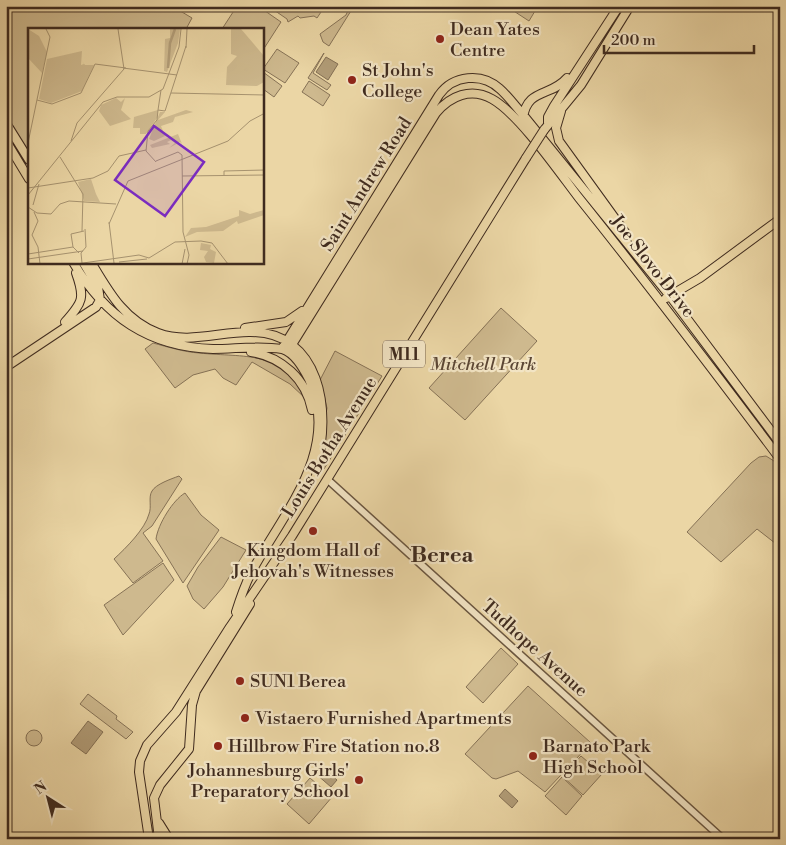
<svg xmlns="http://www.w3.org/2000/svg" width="786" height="845" font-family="'Libre Bodoni',serif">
	<rect width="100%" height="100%" fill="#ebd6a5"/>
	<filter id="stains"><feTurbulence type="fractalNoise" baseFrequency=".004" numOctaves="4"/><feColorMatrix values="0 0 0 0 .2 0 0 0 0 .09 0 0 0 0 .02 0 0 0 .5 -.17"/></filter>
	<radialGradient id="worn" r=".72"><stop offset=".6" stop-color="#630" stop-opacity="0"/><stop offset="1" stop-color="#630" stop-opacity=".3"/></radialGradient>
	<!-- green -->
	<path fill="#ceb98e" stroke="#867256" d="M 6,6 L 172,6 L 192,18 L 186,29 L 29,29 L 29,153 L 6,116 Z
		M 237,6 L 258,6 L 281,22 L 263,50 L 262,29 L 222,29 Z
		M 268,6 L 325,6 L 317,18 L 314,16 L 300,18 L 298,16 L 288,22 L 287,19 Z
		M 350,6 L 354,6 L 329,46 L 323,42 L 320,34 L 346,15 Z
		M 506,6 L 538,6 L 529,21 Z
		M 277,49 L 299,63 L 285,83 L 263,69 Z
		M 324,53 L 313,73 L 331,85 L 327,90 L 308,78 Z
		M 263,72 L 282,86 L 274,97 L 263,89 Z
		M 309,81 L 330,95 L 323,106 L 302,92 Z
		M 501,308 L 537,341 L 465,420 L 429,388 Z
		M 153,343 C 168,347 184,352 199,353 C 246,358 281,349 305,398 L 290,384 L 252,362 L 236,385 L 223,378 L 215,369 L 193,375 L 175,388 L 145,349 Z
		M 335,351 L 382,376 L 324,469 L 317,465 L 327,408 L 320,380 Z
		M 766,456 L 774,461 L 780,469 L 780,547 L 757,529 L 721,562 L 687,532 L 751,463 L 759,457 Z
		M 179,476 L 182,479 L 152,526 L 143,533 L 163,561 L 133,583 L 114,559 C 126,548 145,529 149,514 C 152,507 148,497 152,491 C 156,484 171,479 179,476 Z
		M 185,493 L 201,515 L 219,530 L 183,583 L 156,539 C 158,524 173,500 185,493 Z
		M 221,537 L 246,550 L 223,587 L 204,609 L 193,599 L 187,586 L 198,567 Z
		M 163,563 L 174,580 L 123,635 L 104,605 Z
		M 501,648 L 518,664 L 483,703 L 466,687 Z
		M 528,686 L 591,743 L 545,792 L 518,771 L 496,779 L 492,778 L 465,754 Z
		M 88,694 L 117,716 L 116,719 L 133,732 L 126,739 L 80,704 Z
		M26 738a8 8 0 1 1 16 0a8 8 0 1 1-16 0Z
		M 581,756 L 602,774 L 583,795 L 562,776 Z
		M 562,777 L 582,796 L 566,815 L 545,796 Z
		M 310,778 L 332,797 L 309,824 L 287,804 Z"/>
	<!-- water -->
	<path fill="#b19c77" stroke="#836f54" d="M 326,57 L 338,64 L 328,80 L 316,72 Z
		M 88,721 L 103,732 L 86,754 L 71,743 Z
		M 323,767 L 337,780 L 331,787 L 316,774 Z
		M 505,789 L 518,801 L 512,808 L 499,796 Z"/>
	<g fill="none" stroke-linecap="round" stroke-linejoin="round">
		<!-- minor casing -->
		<g stroke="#6a5640" stroke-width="9">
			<path id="minor" d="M 327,479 L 723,839"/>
		</g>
		<!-- major casing -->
		<g stroke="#3f2b1f" stroke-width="10">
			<path id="major" d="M 561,111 L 556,128 L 559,141 L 627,235
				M 523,118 C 527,88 551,97 567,78
				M 6,123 L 29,160
				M 548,123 L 548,117 L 554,106 L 619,6
				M 544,130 L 581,85 L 630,6
				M 6,141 L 29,179
				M 73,262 C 105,317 149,347 213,349 C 235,349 259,345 282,349 C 295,353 303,368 309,379 C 342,451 282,514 251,573 C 245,585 240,599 236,612
				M 83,262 L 98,287 L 100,300
				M 91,262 C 109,292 124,320 158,333 C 187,344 219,332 249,332 C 321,331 332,412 316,466
				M 666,298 L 700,278 L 780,219
				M 65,322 C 83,302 85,298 76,273
				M 245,328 L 286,322 L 302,311
				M 282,349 L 439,95 C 453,75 482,72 500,89 C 509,97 516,107 524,116 L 670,296 L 780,443
				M 288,351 L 436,113 C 450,96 471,87 492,99 C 519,114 559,172 579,198 C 648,284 714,371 780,459
				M 251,352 C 282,357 306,379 312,410
				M 6,367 L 96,307 L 100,300
				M 159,823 L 169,839
				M 149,839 L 139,772 L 140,761 L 147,745 L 176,712 L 230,627 L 292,536 L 526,158
				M 159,839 L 154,798 L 160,785 L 189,749 L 192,705 L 196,691 L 250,604"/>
		</g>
		<!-- minor -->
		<use href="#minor" stroke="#f2e4c4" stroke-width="6"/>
		<!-- major -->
		<use href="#major" stroke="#ebd6a5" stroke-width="8"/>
		<!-- major-bridge casing -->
		<g stroke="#3f2b1f" stroke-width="10" stroke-linecap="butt">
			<path id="major-bridge" d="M 526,158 L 544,130"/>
		</g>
		<!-- major-bridge -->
		<use href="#major-bridge" stroke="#ebd6a5" stroke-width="8"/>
	</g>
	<!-- markers -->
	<g fill="#8f2418" stroke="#f2e4c4" stroke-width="2">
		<circle cx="440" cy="39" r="5"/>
		<circle cx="352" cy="80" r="5"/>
		<circle cx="313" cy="531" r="5"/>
		<circle cx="240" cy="681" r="5"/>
		<circle cx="245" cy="718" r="5"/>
		<circle cx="218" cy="746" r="5"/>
		<circle cx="533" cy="756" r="5"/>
		<circle cx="359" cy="780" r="5"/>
	</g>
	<g text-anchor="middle" stroke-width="4.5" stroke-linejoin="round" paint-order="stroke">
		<!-- shield labels -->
		<rect fill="#f2e4c4" stroke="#756250" stroke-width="1" x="383" y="340.5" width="42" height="27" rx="4"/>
		<g font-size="16" font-weight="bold" fill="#3f2b1f">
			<text x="404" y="360">M11</text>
		</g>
		<!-- poi labels -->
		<g font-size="18" fill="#3f2b1f" stroke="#f2e4c4" text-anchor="start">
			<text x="450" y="35">Dean Yates<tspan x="450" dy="21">Centre</tspan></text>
			<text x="362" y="76">St John's<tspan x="362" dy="21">College</tspan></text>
			<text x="313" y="556" text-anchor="middle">Kingdom Hall of<tspan x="313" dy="21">Jehovah's Witnesses</tspan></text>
			<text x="250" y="687">SUN1 Berea</text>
			<text x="255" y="724">Vistaero Furnished Apartments</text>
			<text x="228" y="752">Hillbrow Fire Station no.8</text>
			<text x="543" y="752">Barnato Park<tspan x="543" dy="21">High School</tspan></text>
			<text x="349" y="776" text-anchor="end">Johannesburg Girls'<tspan x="349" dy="21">Preparatory School</tspan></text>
		</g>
		<!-- street labels -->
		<g font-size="18" fill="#3f2b1f" stroke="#f2e4c4">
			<text transform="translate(366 184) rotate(-58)" y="6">Saint Andrew Road</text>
			<text transform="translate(653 266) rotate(52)" y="6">Joe Slovo Drive</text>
			<text transform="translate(329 447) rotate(-58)" y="6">Louis Botha Avenue</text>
			<text transform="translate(535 648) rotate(42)" y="6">Tudhope Avenue</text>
		</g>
		<!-- park labels -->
		<g font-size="18" font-style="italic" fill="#5c4735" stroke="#f2e4c4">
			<text x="483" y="370">Mitchell Park</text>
		</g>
		<!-- district labels -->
		<g font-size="22" font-weight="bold" fill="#3f2b1f" stroke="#f2e4c4">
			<text x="442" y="562">Berea</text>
		</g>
	</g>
	<!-- overview -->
	<g transform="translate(28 28)">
		<rect width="236" height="236" fill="#ebd6a5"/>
		<path d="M 0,1 L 11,8 L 19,24 L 14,45 L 0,30 ZM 142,1 L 152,1 L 150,15 L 139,44 L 136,43 L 137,11 L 142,10 ZM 203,1 L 213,1 L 236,28 L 236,54 L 229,58 L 198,57 L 199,39 L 209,28 L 203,26 ZM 54,23 L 53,37 L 56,36 L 54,33 L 57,37 L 66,37 L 54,63 L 23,75 L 11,71 L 19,31 ZM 88,70 L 93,74 L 97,70 L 93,82 L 103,91 L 82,98 L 71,83 L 73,77 ZM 130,82 L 129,90 L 118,106 L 112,106 L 112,100 L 105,100 L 106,89 ZM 158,82 L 165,84 L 147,89 L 145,94 L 133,98 L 137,108 L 126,113 L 121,111 L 132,84 L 137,84 L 130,92 ZM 150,106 L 154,116 L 152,114 L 141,120 L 147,115 L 143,112 L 139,114 L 142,116 L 124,120 L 122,117 ZM 63,151 L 68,166 L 72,174 L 56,173 L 50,154 ZM 211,182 L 222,186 L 236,182 L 236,187 L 210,196 L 209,193 L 195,203 L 169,204 L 157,209 L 163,200 L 178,199 L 211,188 ZM 173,215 L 183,217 L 182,221 L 188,224 L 186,235 L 178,234 L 176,229 L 180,223 L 172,222 Z" fill="#ceb98e"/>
		<path fill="none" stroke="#b19c77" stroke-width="2.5" d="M 140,40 L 142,15 L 147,1"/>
		<path fill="none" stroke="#a6926f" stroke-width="1" d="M 158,20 L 159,1M 95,40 L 149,47M 143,65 L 237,67M 9,72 L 24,76 L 53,65 L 67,36 L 98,40M 130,82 L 133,62M 43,113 L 49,95 L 96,41 L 90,1M 0,115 L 22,9 L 18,1M 32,129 L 55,166 L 54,203M 128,133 L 150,124 L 154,127 L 155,204 L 161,227 L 159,236M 128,134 L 118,123 L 120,103 L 129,92 L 130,82 L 137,83 L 158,18M 154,148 L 237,147M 196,148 L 196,143 L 237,142M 0,160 L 65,150 L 80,143 L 91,128 L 118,122M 0,167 L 75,74 L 89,69 L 121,69 L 135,61 L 151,19 L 153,1M 5,177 L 11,156M 0,179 L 9,185 L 23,186 L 32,176 L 41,173 L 88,176M 6,184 L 10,193 L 4,207 L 10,219 L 12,236M 81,194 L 86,235M 81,196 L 100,153 L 200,113 L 222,93 L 237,85M 51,225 L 45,219 L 43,206 L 56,203M 0,226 L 45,219M 0,231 L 55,223M 91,234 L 119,231M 54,235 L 53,225 L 58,219 L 57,201M 48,236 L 111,227 L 121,230 L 147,214 L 173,213 L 184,215 L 200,236M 154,236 L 157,221"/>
		<path fill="#7b2cbf" fill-opacity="0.15" stroke="#7b2cbf" stroke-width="2.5" d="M 126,98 L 176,134 L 137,188 L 87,152 Z"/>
		<rect width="236" height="236" fill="none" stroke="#3f2b1f" stroke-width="2.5"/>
	</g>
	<!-- margin -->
	<rect width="786" height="845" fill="none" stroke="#ebd6a5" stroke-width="25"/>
	<rect x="8" y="8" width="771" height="830" fill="none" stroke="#3f2b1f" stroke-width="2.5"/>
	<rect x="12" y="12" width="761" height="820" fill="none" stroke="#3f2b1f"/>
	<!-- north arrow -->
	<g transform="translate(48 798) rotate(324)" stroke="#f2e4c4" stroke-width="4" paint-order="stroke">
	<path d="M0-4L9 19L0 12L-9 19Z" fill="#3f2b1f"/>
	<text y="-8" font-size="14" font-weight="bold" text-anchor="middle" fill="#3f2b1f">N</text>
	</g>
	<!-- scale -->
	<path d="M604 45v8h150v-8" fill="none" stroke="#3f2b1f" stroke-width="2.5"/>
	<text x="611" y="45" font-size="15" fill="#3f2b1f" stroke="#f2e4c4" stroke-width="4" paint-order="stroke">200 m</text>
	<rect width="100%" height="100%" filter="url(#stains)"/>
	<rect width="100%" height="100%" fill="url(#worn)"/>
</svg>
